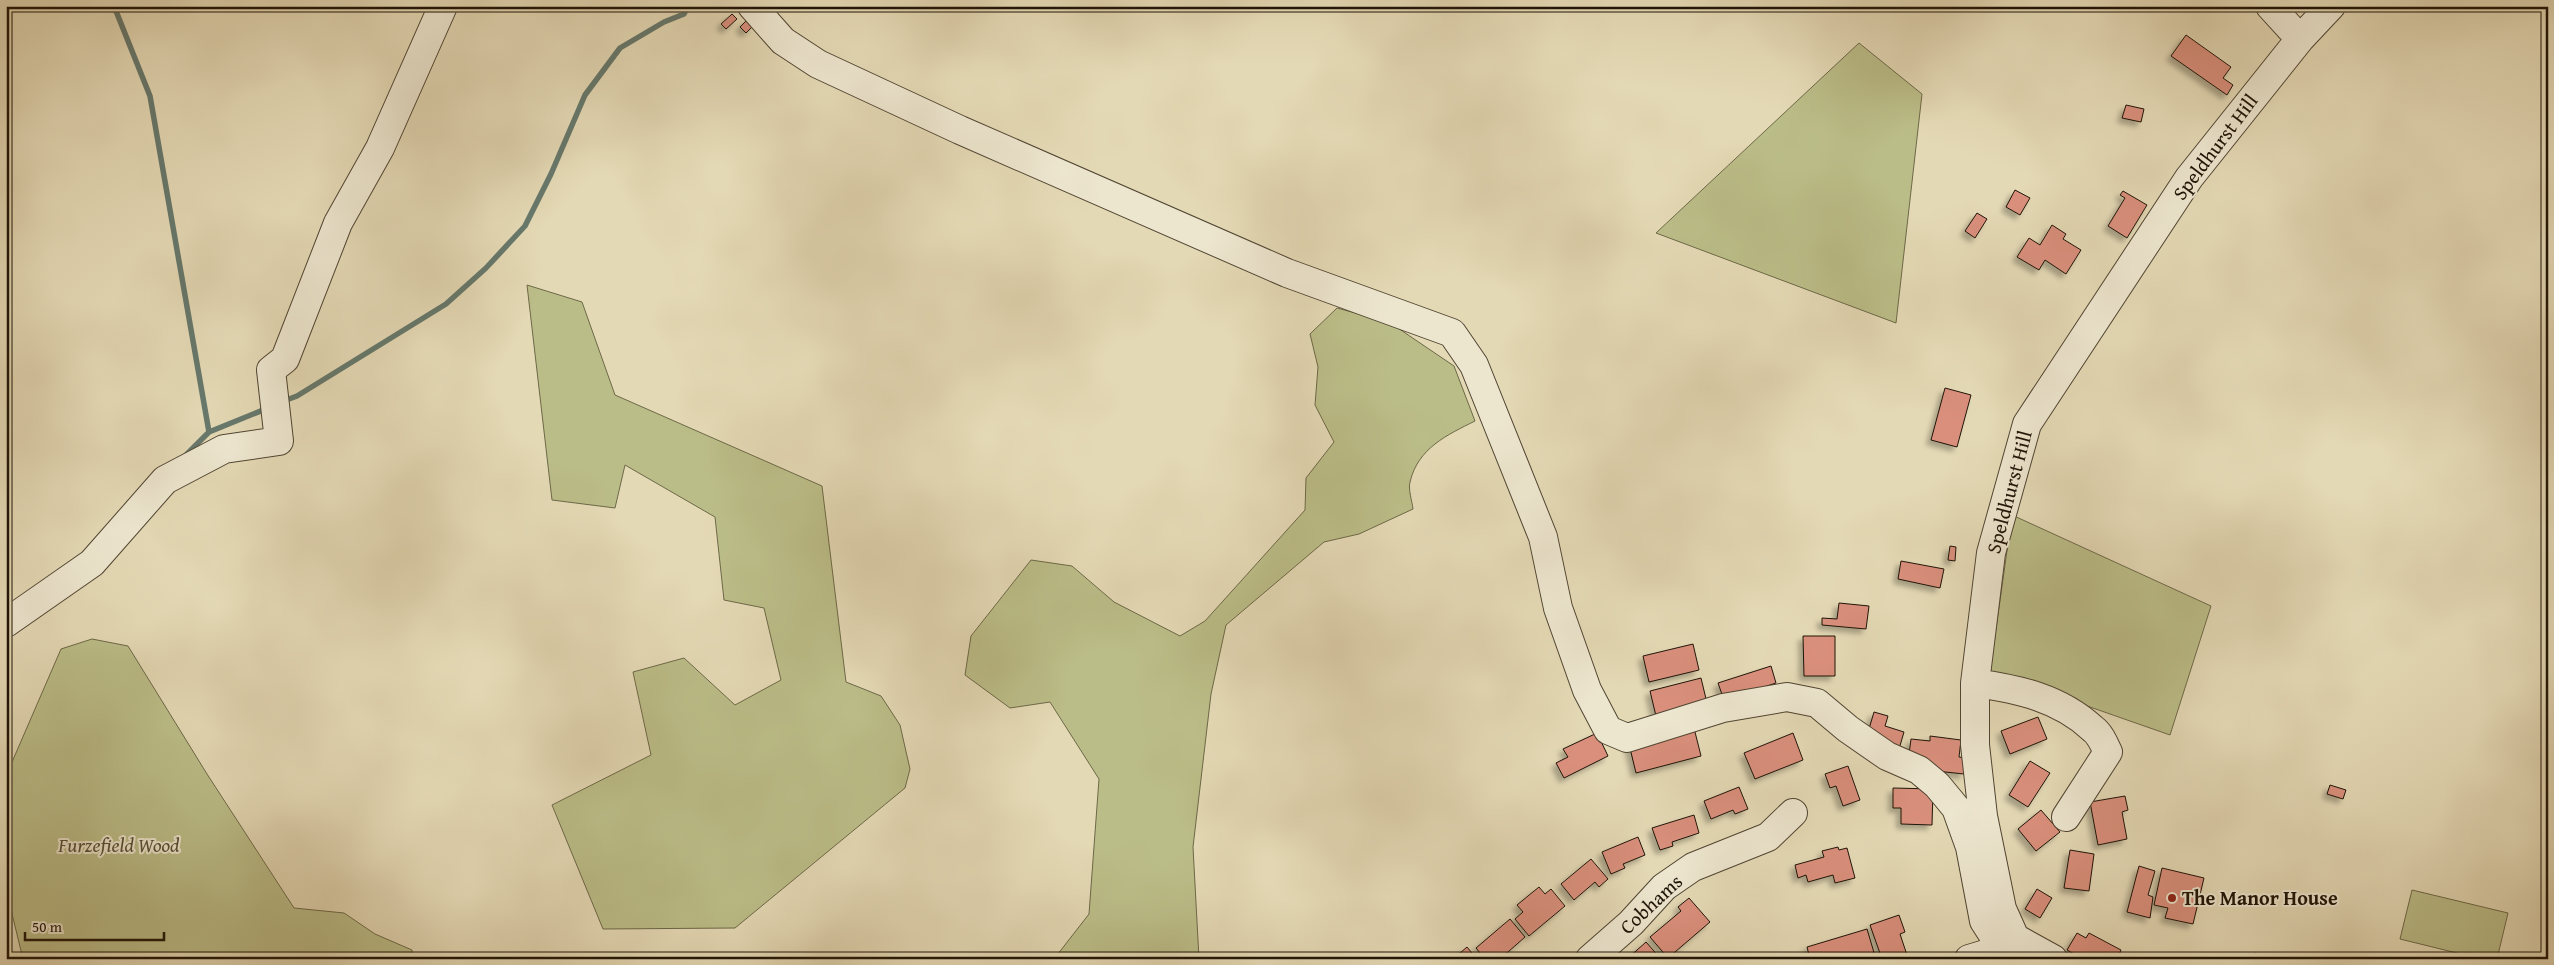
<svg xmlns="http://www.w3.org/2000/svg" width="2554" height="965" font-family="'Gentium Book Plus',serif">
	<defs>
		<filter id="shadow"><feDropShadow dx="-4.5" dy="4.5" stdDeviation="2.5" flood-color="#0004"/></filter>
	</defs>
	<rect width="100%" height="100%" fill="#e4d9b5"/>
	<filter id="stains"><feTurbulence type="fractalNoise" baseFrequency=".004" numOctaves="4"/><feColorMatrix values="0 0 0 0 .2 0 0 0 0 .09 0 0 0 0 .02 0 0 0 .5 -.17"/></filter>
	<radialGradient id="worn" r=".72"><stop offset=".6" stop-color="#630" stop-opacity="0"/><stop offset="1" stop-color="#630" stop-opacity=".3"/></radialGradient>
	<!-- green -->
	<path fill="#bbbd88" stroke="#6d6848" d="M 1859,43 L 1922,94 L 1896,323 L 1656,233 Z
		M 527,285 L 582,302 L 615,395 L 822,486 L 846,682 L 881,696 L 900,725 L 910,769 L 905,788 L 735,928 L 603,929 L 552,805 L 651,755 L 633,672 L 684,658 L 735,705 L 781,680 L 764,608 L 724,600 L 715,517 L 625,465 L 615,508 L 552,500 Z
		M 1337,308 L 1389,322 L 1454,366 L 1475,421 C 1447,435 1418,448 1410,482 C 1408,489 1412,501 1413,509 L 1359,534 L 1324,542 L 1226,625 L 1211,694 L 1193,847 L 1199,959 L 1054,959 L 1089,914 L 1099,779 L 1050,702 L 1010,708 L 965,675 L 971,636 L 1031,560 L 1072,566 L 1114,602 L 1180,636 L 1205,621 L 1305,510 L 1306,478 L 1334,442 L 1315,405 L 1318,367 L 1310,334 Z
		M 2012,515 L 2211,606 L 2170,735 L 1990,672 Z
		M 92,639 L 128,646 L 207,774 L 294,908 L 344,913 L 375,934 L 412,950 L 412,959 L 23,959 L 6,889 L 6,776 L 61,649 Z
		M 2412,890 L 2508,913 L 2497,959 L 2481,959 L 2400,939 Z"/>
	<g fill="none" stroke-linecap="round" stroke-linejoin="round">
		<!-- stream -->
		<path stroke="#66786c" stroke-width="5.5" d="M 114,6 L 150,96 L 209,432
			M 281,402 L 297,396 L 446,304 L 486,268 L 525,226 L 551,174 L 585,95 L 620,48 L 664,22 L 684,14 L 688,6
			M 183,458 L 209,432 L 268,408"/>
	</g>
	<!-- building -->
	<path fill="#d98f7c" stroke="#1f1407" filter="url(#shadow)" d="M 732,14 L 737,19 L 726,29 L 721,24 Z
		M 748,19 L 754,25 L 746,33 L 740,27 Z
		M 2186,35 L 2231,67 L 2223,78 L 2233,85 L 2227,95 L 2171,56 Z
		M 2126,105 L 2144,109 L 2141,122 L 2122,118 Z
		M 2015,190 L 2030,198 L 2020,215 L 2006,207 Z
		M 2123,191 L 2147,205 L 2127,238 L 2108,226 L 2125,198 L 2120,195 Z
		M 1977,213 L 1987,219 L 1975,238 L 1965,231 Z
		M 2052,225 L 2066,234 L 2063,239 L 2081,250 L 2066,274 L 2045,260 L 2039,270 L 2017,257 L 2029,238 L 2040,245 Z
		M 1945,388 L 1971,395 L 1957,447 L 1931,440 Z
		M 1950,546 L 1956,547 L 1955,561 L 1948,560 Z
		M 1901,561 L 1944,569 L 1940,588 L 1898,579 Z
		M 1839,603 L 1869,606 L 1866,629 L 1822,625 L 1822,618 L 1837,619 Z
		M 1803,636 L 1835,636 L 1835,676 L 1804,676 Z
		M 1693,644 L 1699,670 L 1649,682 L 1643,656 Z
		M 1771,666 L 1776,683 L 1724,700 L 1718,683 Z
		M 1701,678 L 1707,703 L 1656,716 L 1650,691 Z
		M 1874,712 L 1888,716 L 1885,726 L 1904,732 L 1899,749 L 1866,739 Z
		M 2038,717 L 2047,739 L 2010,754 L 2001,731 Z
		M 1694,728 L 1701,756 L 1636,773 L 1629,744 Z
		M 1597,733 L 1608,756 L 1564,778 L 1556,763 L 1568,757 L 1563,749 Z
		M 1793,733 L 1803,760 L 1755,779 L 1744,753 Z
		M 1930,736 L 1961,740 L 1959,757 L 1966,758 L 1964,774 L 1927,770 L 1908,762 L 1911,739 L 1930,741 Z
		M 2030,761 L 2050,773 L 2028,807 L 2009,795 Z
		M 1848,766 L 1860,800 L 1843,806 L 1836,786 L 1830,788 L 1825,774 Z
		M 2330,785 L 2346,790 L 2343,799 L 2327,794 Z
		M 1739,787 L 1748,809 L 1735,814 L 1733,810 L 1711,819 L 1704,801 Z
		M 1893,788 L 1933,789 L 1932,825 L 1901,824 L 1901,808 L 1893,808 Z
		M 2125,796 L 2128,810 L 2122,812 L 2127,839 L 2098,845 L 2090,802 Z
		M 2041,810 L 2060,832 L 2036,851 L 2018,829 Z
		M 1694,815 L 1699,833 L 1672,842 L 1673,846 L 1660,850 L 1652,828 Z
		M 1638,837 L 1645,855 L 1623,864 L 1625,868 L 1611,874 L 1602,852 Z
		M 1838,847 L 1839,850 L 1847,848 L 1855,878 L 1835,883 L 1833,875 L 1808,882 L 1806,875 L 1798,878 L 1795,865 L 1824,857 L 1822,851 Z
		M 2070,850 L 2094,854 L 2089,891 L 2064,888 Z
		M 1591,859 L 1608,879 L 1599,887 L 1595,882 L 1574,900 L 1561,884 Z
		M 2139,866 L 2155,871 L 2148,895 L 2153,897 L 2150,918 L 2127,912 Z
		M 2162,868 L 2204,878 L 2193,924 L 2165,918 L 2168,908 L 2154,905 Z
		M 1539,887 L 1545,894 L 1551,889 L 1565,906 L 1529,936 L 1515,919 L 1523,912 L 1517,905 Z
		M 2037,889 L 2052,898 L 2040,918 L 2025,909 Z
		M 1689,898 L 1710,922 L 1668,958 L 1650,937 L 1681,911 L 1678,907 Z
		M 1899,915 L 1905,932 L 1900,934 L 1908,958 L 1882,959 L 1870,925 Z
		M 1510,919 L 1525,937 L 1500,959 L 1485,959 L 1476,948 Z
		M 1867,929 L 1875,956 L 1865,959 L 1810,959 L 1807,947 Z
		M 2077,933 L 2086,938 L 2089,933 L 2121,950 L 2117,959 L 2083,959 L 2067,950 Z
		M 1646,942 L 1661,959 L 1627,959 Z
		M 1467,947 L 1477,959 L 1453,959 Z
		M 2255,953 L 2272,959 L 2253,959 Z"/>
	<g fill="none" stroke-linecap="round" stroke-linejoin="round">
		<!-- minor casing -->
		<g stroke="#504532" stroke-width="30">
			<path id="minor" d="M 752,6 L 783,41 L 818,64 L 960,130 L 1287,273 L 1452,333 L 1474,365 L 1543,537 L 1558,608 L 1587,690 L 1608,730 L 1627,738 L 1723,708 L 1787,697 L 1817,703 L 1848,729 L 1887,756 L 1919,770 L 1937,785 L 1956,808 L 1970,847 L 1984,921 L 2002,949
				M 2270,6 L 2300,39
				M 6,623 L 92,563 L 165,480 L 224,449 L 279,441 L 271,370 L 285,359 L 338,223 L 380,148 L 443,6
				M 1975,683 C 2018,689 2060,698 2093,729 C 2100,734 2104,744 2108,752 L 2066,817
				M 1590,959 L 1631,923 L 1664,887 L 1693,867 L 1768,837 L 1793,813
				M 1969,959 L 2002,949 L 2015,938
				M 2053,959 L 2015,938 L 2002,909 L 1983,816 L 1975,745 L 1975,683 L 1991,553 L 2027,424 L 2189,178 L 2300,39 L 2331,6"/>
		</g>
		<!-- minor -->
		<use href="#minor" stroke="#ede6cf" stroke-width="28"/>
	</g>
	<!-- markers -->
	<circle fill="#8f2418" stroke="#ede6cf" stroke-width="2" cx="2172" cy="898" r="5"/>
	<g text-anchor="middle" stroke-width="4" stroke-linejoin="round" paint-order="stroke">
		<!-- street labels -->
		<g font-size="20" fill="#1f1407" stroke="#ede6cf">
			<text transform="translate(2215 147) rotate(-53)" y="7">Speldhurst Hill</text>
			<text transform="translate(2009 492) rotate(-75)" y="7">Speldhurst Hill</text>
			<text transform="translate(1651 904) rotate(-43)" y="7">Cobhams</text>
		</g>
		<!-- park labels -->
		<g font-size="20" font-style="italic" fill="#564f34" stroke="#ede6cf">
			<text x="119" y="852">Furzefield Wood</text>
		</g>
		<!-- poi labels -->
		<g font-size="20" font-weight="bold" fill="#1f1407" stroke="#ede6cf" text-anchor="start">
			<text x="2182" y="905">The Manor House</text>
		</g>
	</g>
	<!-- margin -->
	<rect width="2554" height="965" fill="none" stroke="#e4d9b5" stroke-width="25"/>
	<rect x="8" y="8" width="2539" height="950" fill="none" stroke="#1f1407" stroke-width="2.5"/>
	<rect x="12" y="12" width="2529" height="940" fill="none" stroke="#1f1407"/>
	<!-- scale -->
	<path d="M25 932v8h139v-8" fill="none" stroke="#1f1407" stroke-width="2.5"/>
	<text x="32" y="932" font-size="15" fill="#1f1407" stroke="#ede6cf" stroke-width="4" paint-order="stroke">50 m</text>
	<rect width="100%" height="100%" filter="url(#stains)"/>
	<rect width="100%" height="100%" fill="url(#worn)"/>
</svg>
